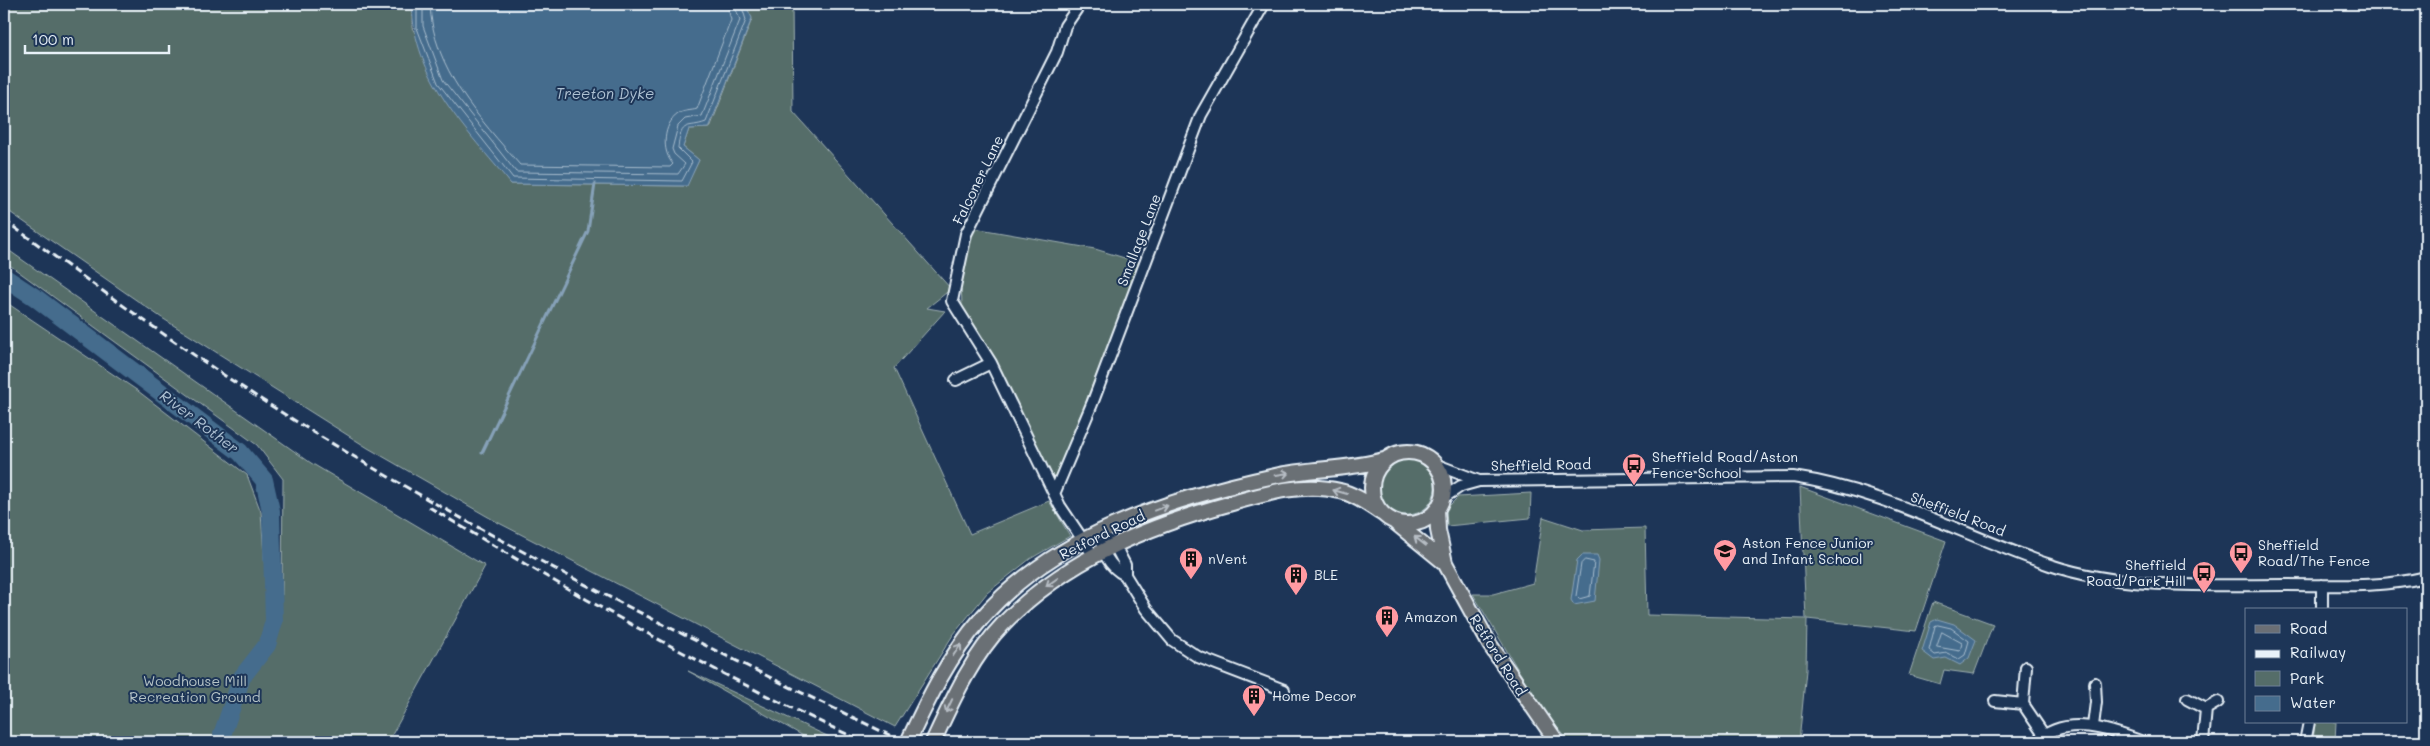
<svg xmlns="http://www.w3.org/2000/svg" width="2430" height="746" font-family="Mali,sans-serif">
	<rect width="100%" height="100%" fill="#1d3557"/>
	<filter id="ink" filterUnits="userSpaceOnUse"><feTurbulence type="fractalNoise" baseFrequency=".02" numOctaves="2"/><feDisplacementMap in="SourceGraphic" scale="10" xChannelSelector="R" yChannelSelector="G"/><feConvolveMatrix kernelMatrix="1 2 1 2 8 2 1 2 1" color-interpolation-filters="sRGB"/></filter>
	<g filter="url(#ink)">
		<!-- green -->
		<path fill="#556d69" stroke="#9eafb0" d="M 4,4 L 412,4 L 412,28 L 511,184 L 686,186 L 699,160 L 683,147 L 689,129 L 710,128 L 752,19 L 745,4 L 792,4 L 793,112 L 951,289 L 927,308 L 945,311 L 894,368 L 970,534 L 1049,501 L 1070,536 L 1030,559 L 987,593 L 953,635 L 895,727 L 497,522 L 368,448 L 162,318 L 4,208 Z
			M 974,228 L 1095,249 L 1141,263 L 1056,476 L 1053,476 L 1044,461 L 996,360 L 962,306 L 961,281 L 967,247 Z
			M 4,247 L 311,463 L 485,566 L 388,742 L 4,742 L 4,301 L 138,391 L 247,475 L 261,512 L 267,602 L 282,595 L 283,479 L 257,445 L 4,261 Z
			M1379 487a28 28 0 1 1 56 0a28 28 0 1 1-56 0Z
			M 1800,487 L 1946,541 L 1916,631 L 1807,619 L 1806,670 L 1799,742 L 1570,742 L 1542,710 L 1473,594 L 1493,594 L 1533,583 L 1543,517 L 1583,530 L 1645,528 L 1647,615 L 1806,619 Z
			M 1531,493 L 1530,518 L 1447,526 L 1446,509 L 1458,497 Z
			M 1933,602 L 1993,624 L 1974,674 L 1944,670 L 1940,684 L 1909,675 Z
			M 688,671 L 840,742 L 814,742 Z
			M 2315,722 L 2336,722 L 2335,741 L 2371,742 L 2313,742 Z"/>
		<!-- water -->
		<path fill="#456c8d" stroke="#86a1b8" d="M 412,4 L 745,4 L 752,18 L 709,128 L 689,129 L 683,147 L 699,160 L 687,186 L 511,184 C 467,130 413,78 412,4 Z
			M 1582,555 L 1597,555 L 1599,560 L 1595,601 L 1574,605 L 1571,600 L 1577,560 Z
			M 1937,619 L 1954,624 L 1976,640 L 1969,658 L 1960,665 L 1946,658 L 1934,660 L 1922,651 L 1931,622 Z"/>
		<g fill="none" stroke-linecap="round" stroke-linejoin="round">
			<!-- shore -->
			<path stroke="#a7bccd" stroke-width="1" d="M 417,4 L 417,28 L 438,83 L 513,178 L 682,181 L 692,162 L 678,148 C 681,119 688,129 706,122 L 746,20 L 741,4
				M 423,4 L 423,26 L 443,80 L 516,172 L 678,174 L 685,164 L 674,154 L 672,149 L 678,126 L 685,119 L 702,116 L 740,20 L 734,4
				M 430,4 C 432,68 480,119 520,165 L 670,167 L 673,164 C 661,151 663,124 678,114 C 684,110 691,111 697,109 L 731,20 L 727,4
				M 1585,560 L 1594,562 L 1590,596 L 1579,599 L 1576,596 L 1581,564 Z
				M 1938,625 L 1951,628 L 1969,641 L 1965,655 L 1959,659 L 1947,653 L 1935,655 L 1929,650 L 1935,626 Z
				M 1942,632 L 1962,643 L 1960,651 L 1937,647 Z"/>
			<!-- stream -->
			<path stroke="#86a1b8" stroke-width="3" d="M 482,453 L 588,231 L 595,184"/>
			<!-- river -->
			<path stroke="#456c8d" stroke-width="18" d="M 4,277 L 36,298 L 240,452 L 264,480 L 271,511 L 274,621 L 267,645 L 242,677 L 222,735 L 222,742"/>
			<!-- minor casing -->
			<g stroke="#e8f1f8" stroke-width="14">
				<path id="minor" d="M 1080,4 L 1065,26 L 1057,52 L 966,234 L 952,301 L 991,363 L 1060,506 L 1093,555
					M 956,380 L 991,363
					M 1437,465 L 1479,481
					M 1054,494 L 1092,404 L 1201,115 L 1264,4
					M 1443,498 L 1461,486 L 1479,481 L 1793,477 C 1884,490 1964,536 2050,565 C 2125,590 2209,585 2287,585 C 2334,585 2381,588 2426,577
					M 1100,533 L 1114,544 L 1125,565 L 1125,575 L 1146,609 L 1172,640 L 1198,657 L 1284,690
					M 1100,533 C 1100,550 1110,568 1125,575
					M 2322,585 L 2322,610
					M 2026,667 L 2023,704 L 2044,735
					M 2187,699 L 2206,709 L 2203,742
					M 1995,701 L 2023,704
					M 2206,709 L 2218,702
					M 2093,726 L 2096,702 L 2095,683
					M 2037,742 C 2065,713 2111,730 2143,742
					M 2305,742 L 2309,722"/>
			</g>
			<!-- major casing -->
			<g stroke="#e8f1f8" stroke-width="18">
				<path id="major" d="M1372 488a36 36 0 1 1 72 0a36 36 0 1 1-72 0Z
					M 1437,509 L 1438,530 L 1445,563 L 1490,645 L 1557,742
					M 1396,523 L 1445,563
					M 908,742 C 928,699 949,656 981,619 C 1052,536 1171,498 1275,476 C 1311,468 1348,470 1384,460
					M 933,742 C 952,701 972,656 1004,623 C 1066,559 1148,526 1232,503 C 1267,493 1304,482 1340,491 C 1355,494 1370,506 1383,514"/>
			</g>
			<!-- minor -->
			<use href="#minor" stroke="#1d3557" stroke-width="10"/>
			<!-- major -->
			<use href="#major" stroke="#6b6f75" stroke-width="14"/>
			<!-- rail -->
			<path stroke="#e8f1f8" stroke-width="3" stroke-dasharray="8 4" stroke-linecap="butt" d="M 4,220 C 89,281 173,343 262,400 C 466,530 685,637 904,742
				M 429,507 C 570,592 714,674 864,742"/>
		</g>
		<!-- one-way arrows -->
		<defs><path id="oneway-shaft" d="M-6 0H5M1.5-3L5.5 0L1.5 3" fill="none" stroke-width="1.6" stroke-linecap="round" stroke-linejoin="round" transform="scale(1.25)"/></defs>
		<g stroke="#b6bdc4">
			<use href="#oneway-shaft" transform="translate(1282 474) rotate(-10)"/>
			<use href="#oneway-shaft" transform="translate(1340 492) rotate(-164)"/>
			<use href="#oneway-shaft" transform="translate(1161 508) rotate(-20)"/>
			<use href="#oneway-shaft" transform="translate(1420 541) rotate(-142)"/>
			<use href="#oneway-shaft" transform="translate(1052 582) rotate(145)"/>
			<use href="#oneway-shaft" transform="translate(957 650) rotate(-56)"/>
			<use href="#oneway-shaft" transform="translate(949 706) rotate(115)"/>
		</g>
	</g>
	<!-- icons -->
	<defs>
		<g id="bus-pin" transform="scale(1.25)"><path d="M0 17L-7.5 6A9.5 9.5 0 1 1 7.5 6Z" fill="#ff9aa2" stroke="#1d3557"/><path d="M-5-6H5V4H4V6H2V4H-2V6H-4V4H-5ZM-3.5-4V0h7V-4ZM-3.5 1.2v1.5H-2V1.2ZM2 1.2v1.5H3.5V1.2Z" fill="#111"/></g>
		<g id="school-pin" transform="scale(1.25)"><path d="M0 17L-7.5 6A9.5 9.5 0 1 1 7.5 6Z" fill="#ff9aa2" stroke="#1d3557"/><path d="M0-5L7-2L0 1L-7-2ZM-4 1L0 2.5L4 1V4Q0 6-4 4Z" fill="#111"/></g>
		<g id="building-pin" transform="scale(1.25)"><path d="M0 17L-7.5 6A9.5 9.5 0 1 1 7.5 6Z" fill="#ff9aa2" stroke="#1d3557"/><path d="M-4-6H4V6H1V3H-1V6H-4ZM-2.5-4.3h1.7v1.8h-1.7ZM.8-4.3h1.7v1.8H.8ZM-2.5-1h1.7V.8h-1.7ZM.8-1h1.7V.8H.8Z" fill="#111"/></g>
	</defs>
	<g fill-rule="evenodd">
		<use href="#bus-pin" x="1634" y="465"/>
		<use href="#school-pin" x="1725" y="551"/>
		<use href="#bus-pin" x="2241" y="553"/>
		<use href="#building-pin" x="1191" y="559"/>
		<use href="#bus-pin" x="2204" y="573"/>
		<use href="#building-pin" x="1296" y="575"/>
		<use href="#building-pin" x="1387" y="617"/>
		<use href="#building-pin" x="1254" y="696"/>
	</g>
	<g text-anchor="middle" stroke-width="4" stroke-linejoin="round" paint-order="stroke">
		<!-- street labels -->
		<g font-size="14" fill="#e8f1f8" stroke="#1d3557">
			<text transform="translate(978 180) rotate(-64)" y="5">Falconer Lane</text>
			<text transform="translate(1139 240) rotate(-69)" y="5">Smallage Lane</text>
			<text transform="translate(1541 465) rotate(-1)" y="5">Sheffield Road</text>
			<text transform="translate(1958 514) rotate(21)" y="5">Sheffield Road</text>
			<text transform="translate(1102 535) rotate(-26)" y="5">Retford Road</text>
			<text transform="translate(1498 655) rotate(58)" y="5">Retford Road</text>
		</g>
		<!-- poi labels -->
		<g font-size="14" fill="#e8f1f8" stroke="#1d3557" text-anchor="start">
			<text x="1652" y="462">Sheffield Road/Aston<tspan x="1652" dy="16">Fence School</tspan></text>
			<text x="1742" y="548">Aston Fence Junior<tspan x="1742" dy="16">and Infant School</tspan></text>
			<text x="2258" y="550">Sheffield<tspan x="2258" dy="16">Road/The Fence</tspan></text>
			<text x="1208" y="564">nVent</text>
			<text x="2186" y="570" text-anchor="end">Sheffield<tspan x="2186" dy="16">Road/Park Hill</tspan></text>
			<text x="1314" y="580">BLE</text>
			<text x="1404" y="622">Amazon</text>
			<text x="1272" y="701">Home Decor</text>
		</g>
		<!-- park labels -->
		<g font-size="14" fill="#b5c3c6" stroke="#1d3557">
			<text x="195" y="686">Woodhouse Mill<tspan x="195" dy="16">Recreation Ground</tspan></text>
		</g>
		<!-- water labels -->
		<g font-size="15" font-style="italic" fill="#afc2d3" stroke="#1d3557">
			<text x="605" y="99">Treeton Dyke</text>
			<text transform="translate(199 422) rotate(37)" y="5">River Rother</text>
		</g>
	</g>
	<!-- margin -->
	<rect width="2430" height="746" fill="none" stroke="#1d3557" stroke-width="20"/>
	<rect x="10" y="10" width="2410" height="726" fill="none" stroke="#e8f1f8" stroke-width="2" filter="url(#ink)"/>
	<!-- legend -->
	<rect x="2245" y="608" width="162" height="115" fill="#1d3557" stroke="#6e8097"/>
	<rect x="2255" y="625" width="25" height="8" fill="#6b6f75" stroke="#6e8097"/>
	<text x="2290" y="634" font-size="15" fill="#e8f1f8">Road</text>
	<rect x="2255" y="650" width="25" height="8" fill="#e8f1f8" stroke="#6e8097"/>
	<text x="2290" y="658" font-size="15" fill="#e8f1f8">Railway</text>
	<rect x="2255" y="671" width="25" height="15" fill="#556d69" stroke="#6e8097"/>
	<text x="2290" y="684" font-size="15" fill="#e8f1f8">Park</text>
	<rect x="2255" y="696" width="25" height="15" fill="#456c8d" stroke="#6e8097"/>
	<text x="2290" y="708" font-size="15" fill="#e8f1f8">Water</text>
	<!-- scale -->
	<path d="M25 45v8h144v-8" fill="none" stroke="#e8f1f8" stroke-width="2.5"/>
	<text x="32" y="45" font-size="15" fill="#e8f1f8" stroke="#1d3557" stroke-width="4" paint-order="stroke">100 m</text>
</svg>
